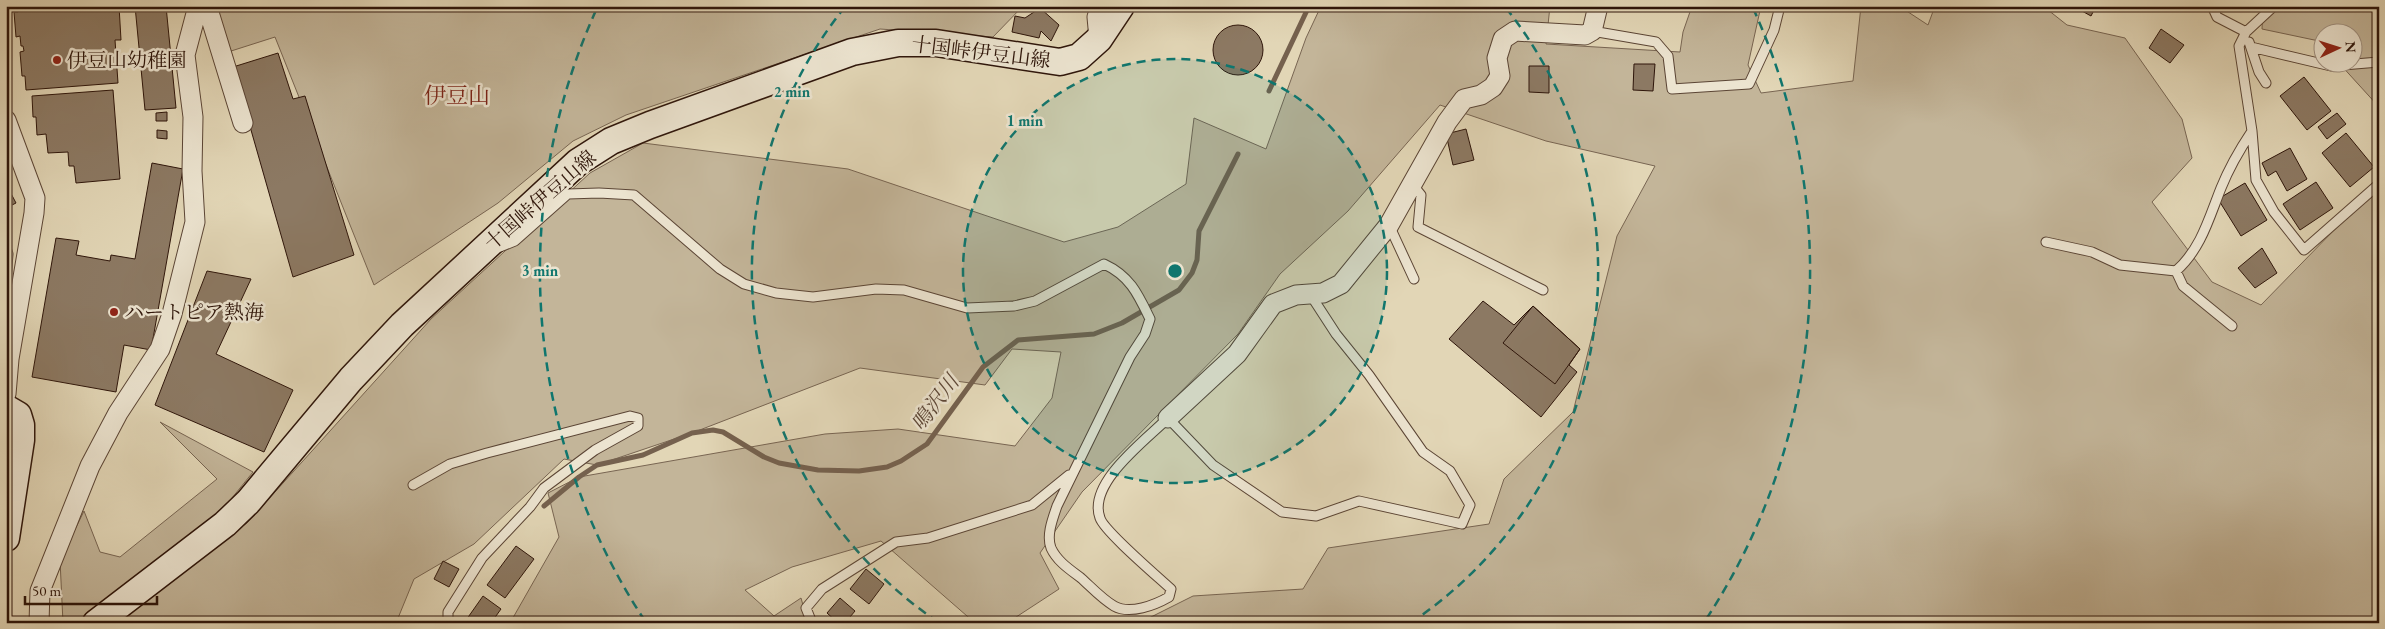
<svg xmlns="http://www.w3.org/2000/svg" width="2385" height="629" font-family="'EB Garamond','Noto Serif JP',serif">
  <style>
    .green { fill: #c3b599; stroke: #786552 }
    .lines { fill: none; stroke-linecap: round; stroke-linejoin: round }
    .stream { stroke: #75614e; stroke-width: 5 }
    .building { fill: #8c7963; stroke: #2e150a }
    .lane-casing { stroke: #5b4535; stroke-width: 11 }
    .street-casing { stroke: #5b4535; stroke-width: 21 }
    .secondary-casing { stroke: #2e150a; stroke-width: 29 }
    .lane { stroke: #ece4d0; stroke-width: 9 }
    .street { stroke: #ece4d0; stroke-width: 19 }
    .secondary { stroke: #ece4d0; stroke-width: 26 }
    .ring { fill: none; stroke: #0f766e; stroke-width: 2.5; stroke-dasharray: 9 6 }
    .poi-dot { fill: #8f2418; stroke: #ece4d0; stroke-width: 2 }
    .labels { text-anchor: middle; stroke-width: 5; stroke-linejoin: round; paint-order: stroke }
    .street-label { font-size: 20px; fill: #2e150a; stroke: #ece4d0 }
    .poi-label { font-size: 20px; fill: #2e150a; stroke: #ece4d0; text-anchor: start }
    .water-label { font-size: 21px; font-style: italic; fill: #5e4838; stroke: #ece4d0 }
    .quarter-label { font-size: 22px; fill: #7a1f14; stroke: #ece4d0 }
    .centre { fill: #0f766e; stroke: #ece4d0; stroke-width: 2.5 }
    .ring-label { font-size: 15px; text-anchor: middle; font-weight: bold; fill: #0f766e; stroke: #ece4d0; stroke-width: 5; stroke-linejoin: round; paint-order: stroke }
  </style>
  <rect width="100%" height="100%" fill="#e2d6b6"/>
  <filter id="stains"><feTurbulence type="fractalNoise" baseFrequency=".004" numOctaves="4"/><feColorMatrix values="0 0 0 0 .2 0 0 0 0 .09 0 0 0 0 .02 0 0 0 .5 -.17"/></filter>
  <radialGradient id="worn" r=".72"><stop offset=".6" stop-color="#630" stop-opacity="0"/><stop offset="1" stop-color="#630" stop-opacity=".3"/></radialGradient>
  <path class="green" d="M211 6H1023L993 37 880 29 626 115 573 141 498 203 374 285 275 37 228 52Z
    M1321 6H1550L1546 44 1680 52 1683 32 1692 6H1761L1748 65 1761 93 1853 81 1861 6H1899L1928 25 1935 6H2043L2067 25 2125 38 2182 119 2192 158 2152 202 2212 282 2261 305 2379 184V623H1139L1193 596 1303 589 1328 548 1489 524 1504 479 1573 412 1617 236 1655 166 1546 141 1440 105 1348 211 1280 274 1238 334 1082 492 1040 553 1059 589 1007 623H975L881 541 792 567 745 590 774 616 801 598 808 623H510L559 537 548 493 579 477 825 434 898 429 1015 446 1052 398 1061 352 1012 349 985 385 860 368 692 433 597 465 564 459 474 544 414 579 396 623H105L247 523 431 319 590 173 643 143 848 169 1064 242 1118 227 1186 184 1194 118 1266 149 1306 38Z
    M2263 6H2379V107L2339 63 2352 62V32H2322V44L2319 41 2262 29Z
    M160 422 253 472 219 514 79 623H63L60 560 84 511 100 552 120 557 217 479Z"/>
  <g class="lines">
    <path class="stream" d="M1269 91 1309 6
      M544 506 579 477 597 465 643 455 692 433 713 430 723 432 764 457 779 463 818 470 859 471 887 467 901 461 927 444 983 367 1018 340 1094 334 1122 323 1179 290 1192 273 1197 260 1199 231 1238 154"/>
  </g>
  <path class="building" d="M18 6H119L121 40H115L118 83 26 90 25 76H22L20 52 24 51 23 46H21L20 36 16 37 14 12H18Z
    M135 6H166L176 108 145 110Z
    M2073 6H2096L2091 16Z
    M1040 8 1059 25 1051 41 1041 31 1039 38 1012 32 1015 16 1025 18Z
    M1213 50a25 25 0 1 1 50 0a25 25 0 1 1-50 0Z
    M2161 29 2184 45 2170 63 2149 48Z
    M278 53 293 99 305 96 354 255 293 277 233 67Z
    M1634 64H1655L1653 91 1633 90Z
    M1529 66H1549V93L1529 92Z
    M2304 77 2331 111 2307 130 2280 96Z
    M113 90 120 179 76 183 74 166H69L68 152 48 153 46 134 37 135 36 117H33L32 96Z
    M167 112V121H156V113Z
    M2337 113 2346 124 2327 139 2318 127Z
    M1466 129 1474 160 1453 165 1446 134Z
    M157 130 167 131V139L157 138Z
    M2346 133 2374 167 2350 187 2322 153Z
    M2290 148 2307 179 2287 191 2276 171 2268 176 2262 163Z
    M152 163 183 169 151 350 124 345 116 392 32 377 56 238 79 241 76 255 110 261 111 255 135 259Z
    M2316 182 2333 208 2300 230 2283 204Z
    M2245 183 2267 220 2241 236 2218 199Z
    M6 184 16 203 6 208Z
    M2262 248 2277 273 2255 288 2238 268Z
    M207 271 251 279 216 354 293 390 264 452 155 405Z
    M1483 301 1514 325 1533 306 1580 349 1569 365 1577 372 1541 417 1449 339Z
    M1533 306 1580 349 1555 384 1503 343Z
    M516 546 534 559 505 598 487 585Z
    M443 561 459 569 449 587 434 579Z
    M866 569 884 584 869 604 850 589Z
    M483 596 501 609 491 623H464Z
    M840 598 855 611 845 623H838L827 613Z"/>
  <g class="lines">
    <g class="lane-casing">
      <path id="lane" d="M2212 6 2217 17 2246 32 2274 6
        M1592 31 1656 42 1668 56 1672 89 1749 84 1774 30 1780 6
        M2246 32 2239 46 2252 131 2256 180 2274 212 2304 250 2379 184
        M2249 42 2259 72 2266 83
        M2251 47 2331 66 2379 62
        M1412 184 1421 195 1418 227 1543 290
        M1389 225 1414 279
        M2046 242 2092 252 2120 265 2176 271
        M500 247 515 241 568 194 599 193 634 195 720 269 744 284 776 293 813 297 876 289 904 290 967 308 1014 306 1035 301 1104 264C1130 276 1138 294 1150 319L1145 334 1130 357 1057 506C1053 518 1046 535 1051 548 1057 561 1069 569 1081 578 1091 587 1102 599 1114 606 1130 615 1155 605 1169 597L1171 589C1157 576 1104 531 1100 518 1087 483 1146 440 1168 418L1213 465 1282 512 1316 516 1359 501 1462 524 1470 505 1450 471 1423 452 1369 375 1336 334 1310 294
        M6 248 8 254 6 278
        M2232 326 2183 286 2176 271C2201 249 2209 218 2221 188 2229 168 2240 149 2252 131
        M413 485 450 464 487 453 630 416 638 418V426L595 450 544 488 530 507 482 558 448 612V623
        M812 623 806 608 822 589 896 542 928 538 1032 505 1069 475"/>
    </g>
    <g class="street-casing">
      <path id="street" d="M207 6 243 123
        M1099 39 1097 17 1101 6
        M6 120 35 198 34 213 9 359 6 394
        M1168 418 1237 354 1273 304 1296 295 1323 293 1341 284 1389 225 1447 122 1464 99 1481 95 1493 87 1500 76 1497 58 1503 39 1515 31 1585 35 1592 31 1598 6
        M39 623 40 591 90 466 118 413 160 349 172 314 195 222 192 171 193 117 185 55 198 6"/>
    </g>
    <g class="secondary-casing">
      <path id="secondary" d="M6 408 18 415 21 425V440L6 538
        M96 623 225 524 248 502 351 379 402 325 578 162 611 141 650 125 852 52 898 43H936L1060 62 1079 57 1099 39 1121 6"/>
    </g>
    <use href="#lane" class="lane"/>
    <use href="#street" class="street"/>
    <use href="#secondary" class="secondary"/>
  </g>
  <circle cx="1175" cy="271" r="212" fill="#0f766e" fill-opacity=".12"/>
  <g class="ring">
    <circle cx="1175" cy="271" r="212"/>
    <path d="M938 622A423 423 0 0 1 844 8M1506 8A423 423 0 0 1 1412 622"/>
    <path d="M645 621A635 635 0 0 1 597 8M1753 8A635 635 0 0 1 1705 621"/>
  </g>
  <g class="poi-dot">
    <circle cx="57" cy="60" r="5"/>
    <circle cx="114" cy="312" r="5"/>
  </g>
  <g class="labels">
    <g class="street-label">
      <text transform="translate(981 52) rotate(7)" y="7">十国峠伊豆山線</text>
      <text transform="translate(540 200) rotate(-41)" y="7">十国峠伊豆山線</text>
    </g>
    <g class="poi-label">
      <text x="67" y="67">伊豆山幼稚園</text>
      <text x="124" y="319">ハートピア熱海</text>
    </g>
    <g class="water-label">
      <text transform="translate(935 403) rotate(-53)" y="7">鳴沢川</text>
    </g>
    <g class="quarter-label">
      <text x="457" y="103">伊豆山</text>
    </g>
  </g>
  <circle cx="1175" cy="271" r="8" class="centre"/>
  <g class="ring-label">
    <text x="792" y="97">2 min</text>
    <text x="1025" y="126">1 min</text>
    <text x="540" y="276">3 min</text>
  </g>
  <rect width="2385" height="629" fill="none" stroke="#e2d6b6" stroke-width="25"/>
  <rect x="8" y="8" width="2370" height="614" fill="none" stroke="#2e150a" stroke-width="2.5"/>
  <rect x="12" y="12" width="2360" height="604" fill="none" stroke="#2e150a"/>
  <g transform="translate(2338 48) rotate(86)"><circle r="24" fill="#ece4d0" stroke="#a09181"/>
  <path d="M0-4L9 19L0 12L-9 19Z" fill="#8f2418"/>
  <text y="-8" font-size="14" font-weight="bold" text-anchor="middle" fill="#2e150a">N</text>
  </g>
  <path d="M25 596v8h132v-8" fill="none" stroke="#2e150a" stroke-width="2.5"/>
  <text x="32" y="596" font-size="15" fill="#2e150a" stroke="#ece4d0" stroke-width="4" paint-order="stroke">50 m</text>
  <rect width="100%" height="100%" filter="url(#stains)"/>
  <rect width="100%" height="100%" fill="url(#worn)"/>
</svg>
